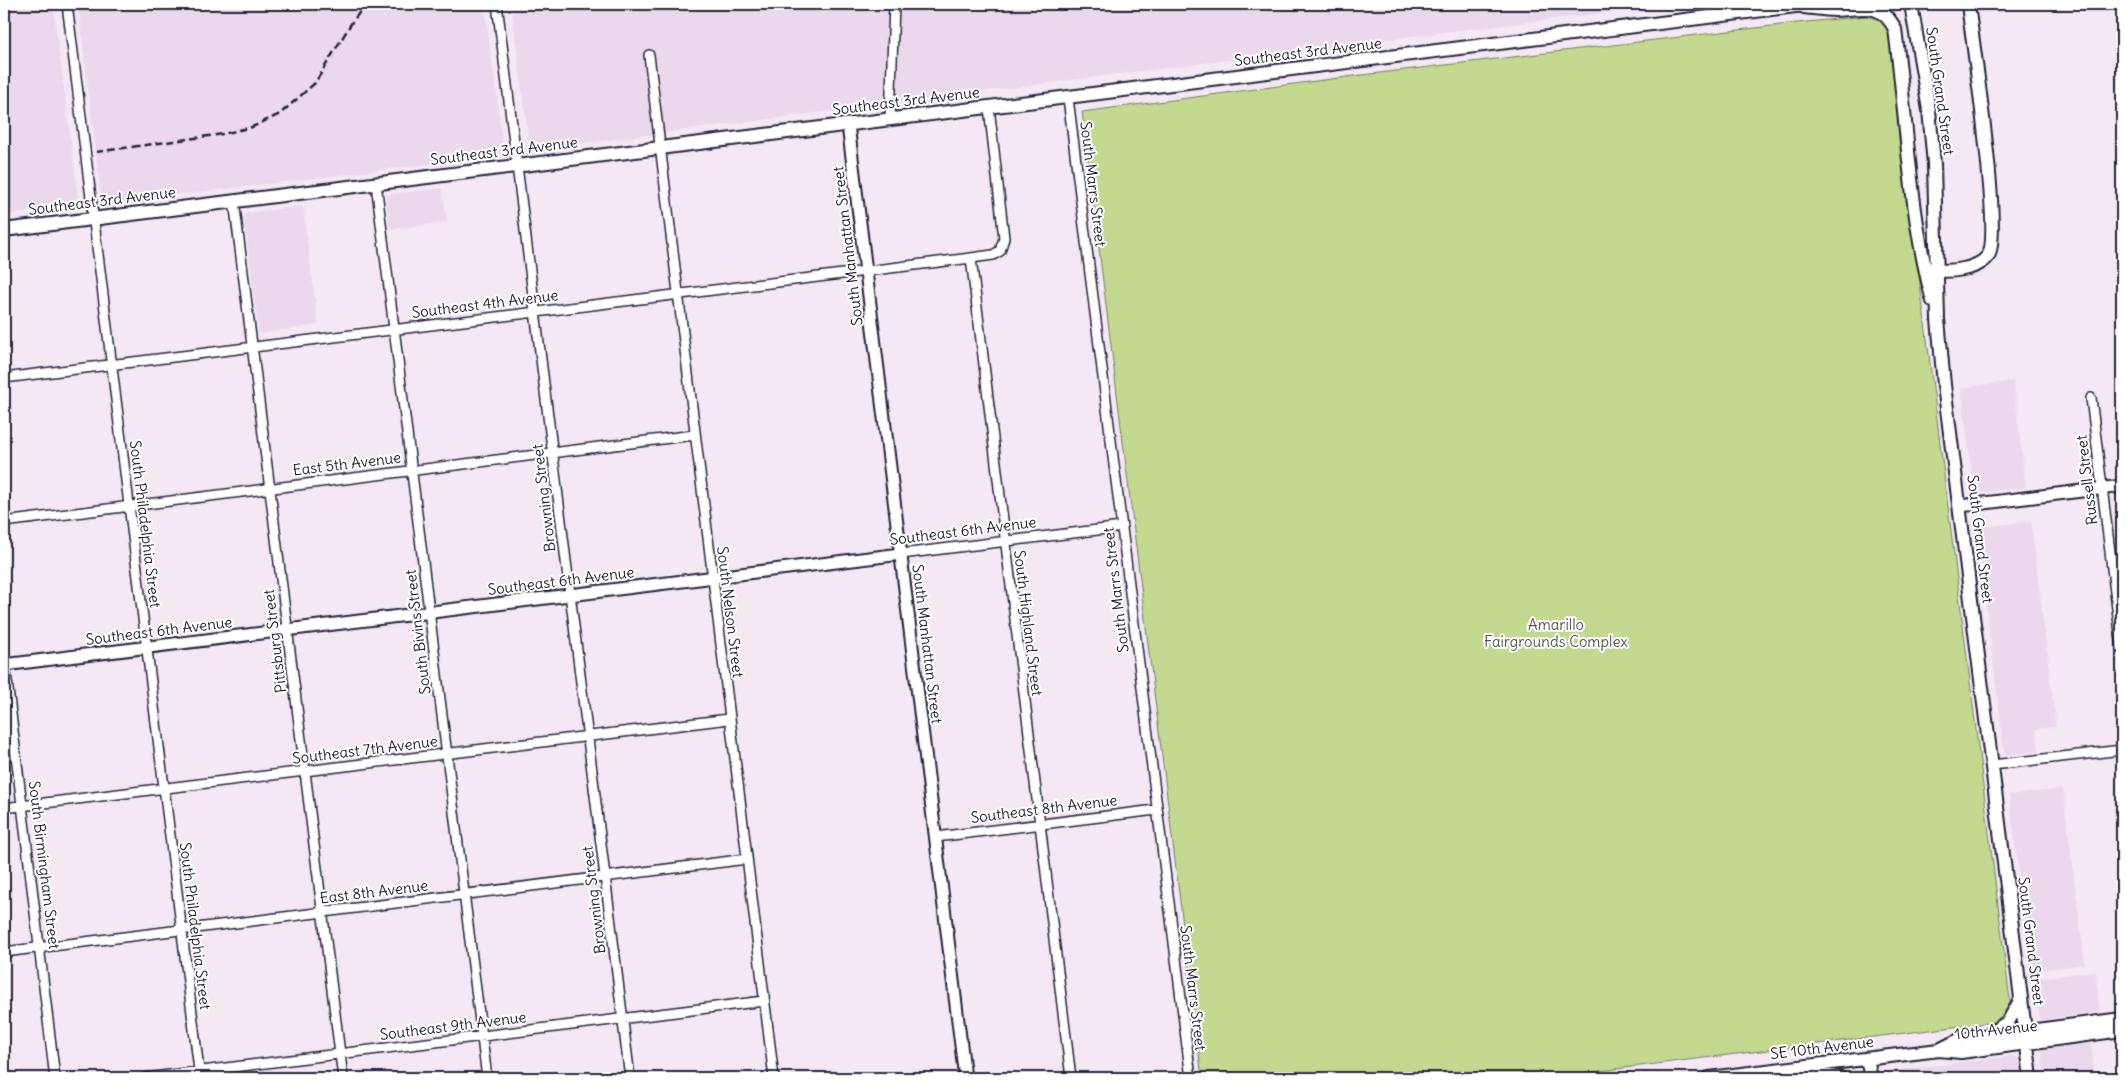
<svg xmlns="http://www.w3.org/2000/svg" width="2126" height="1082" font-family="Delius,sans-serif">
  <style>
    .built { fill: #ecd8ec }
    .green { fill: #c3d98f; stroke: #727e65 }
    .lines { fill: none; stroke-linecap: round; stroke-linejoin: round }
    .minor-casing { stroke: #22223b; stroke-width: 12 }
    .tertiary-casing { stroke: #22223b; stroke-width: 15 }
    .secondary-casing { stroke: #22223b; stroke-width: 16 }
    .minor { stroke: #fff; stroke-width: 9 }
    .tertiary { stroke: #fff; stroke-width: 11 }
    .secondary { stroke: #fff; stroke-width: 12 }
    .rail { stroke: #22223b; stroke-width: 2.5; stroke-dasharray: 8 4; stroke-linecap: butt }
    .labels { text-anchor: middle; stroke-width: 4; stroke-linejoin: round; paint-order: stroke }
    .street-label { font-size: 15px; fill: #22223b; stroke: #fff }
    .park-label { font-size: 15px; fill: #525954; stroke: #fff }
  </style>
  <rect width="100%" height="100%" fill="#f4e8f4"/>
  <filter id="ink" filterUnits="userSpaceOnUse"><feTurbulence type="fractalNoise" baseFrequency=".02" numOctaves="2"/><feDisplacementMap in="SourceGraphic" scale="10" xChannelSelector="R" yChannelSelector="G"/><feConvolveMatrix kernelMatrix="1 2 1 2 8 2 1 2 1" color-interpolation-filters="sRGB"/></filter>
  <g filter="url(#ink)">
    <path class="built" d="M4 4H53L78 196 68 207 4 215Z
      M78 4H484L497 97 503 155 104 204 102 202Z
      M511 4H1683L1452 31 530 150Z
      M442 188 447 222 390 229 386 198 390 194Z
      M303 206 318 325 259 334 244 217 246 213Z
      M2013 381 2026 487 1977 493 1974 490 1961 388Z
      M2031 521 2056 727 2036 729 2039 751 2007 755 2004 751 1977 528Z
      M2063 789 2085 964 2031 971 2009 795Z
      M2095 971 2100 1012 2040 1020 2034 979Z
      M2091 1043 2095 1078H2045L2041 1049Z
      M2012 1056 2020 1058 2023 1078H1885L1881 1074 1883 1072Z"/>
    <path class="green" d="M1867 16 1882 21 1888 29 2011 1008 1994 1022 1543 1078H1202L1082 112 1354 76 1797 23Z"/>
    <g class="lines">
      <g class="minor-casing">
        <path id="minor" d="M67 4 200 1078
          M497 4 630 1078
          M649 55 774 1078
          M1068 98 1191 1078
          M989 107 1004 238 1000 251 993 255 971 258 1071 1078
          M890 120 894 4
          M376 183 487 1078
          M234 200 343 1078
          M4 378 971 258
          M2091 398 2122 649
          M4 522 694 435
          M901 554 1122 527
          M4 656 55 1078
          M1992 765 2122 750
          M4 808 729 719
          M936 837 1156 810
          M4 952 747 859
          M145 1078 764 1001"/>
      </g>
      <g class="tertiary-casing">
        <path id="tertiary" d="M848 125 965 1078
          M1960 506 2122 486
          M4 665 901 554"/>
      </g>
      <g class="secondary-casing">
        <path id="secondary" d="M1911 4 1929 110 1934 164 1938 319 1944 385 2031 1078
          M1804 7C1814 8 1825 10 1835 10 1863 9 1880 0 1895 29 1907 119 1909 213 1933 301
          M4 230 1812 4
          M1931 269C1947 273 1978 270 1988 256 2003 235 1972 40 1968 4
          M1992 1032 2008 1022 2021 999
          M1939 1050 1959 1040 2122 1019
          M1867 1059 1871 1078
          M1802 1071 1840 1078
          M1709 1078 1939 1050 1961 1052 2122 1030"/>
      </g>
      <use href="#minor" class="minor"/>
      <use href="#tertiary" class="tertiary"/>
      <use href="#secondary" class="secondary"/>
      <path class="rail" d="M96 152 223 134 252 127 280 114 315 83 352 22 366 4"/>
    </g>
  </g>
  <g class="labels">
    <g class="street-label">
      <text transform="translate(1308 52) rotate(-7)" y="5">Southeast 3rd Avenue</text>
      <text transform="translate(1940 91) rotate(82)" y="5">South Grand Street</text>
      <text transform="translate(906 101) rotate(-7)" y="5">Southeast 3rd Avenue</text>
      <text transform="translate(504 151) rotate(-7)" y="5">Southeast 3rd Avenue</text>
      <text transform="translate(1093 184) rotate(83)" y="5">South Marrs Street</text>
      <text transform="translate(102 201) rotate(-7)" y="5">Southeast 3rd Avenue</text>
      <text transform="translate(848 246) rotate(-97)" y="5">South Manhattan Street</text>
      <text transform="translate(485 304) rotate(-7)" y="5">Southeast 4th Avenue</text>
      <text transform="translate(347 464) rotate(-7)" y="5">East 5th Avenue</text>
      <text transform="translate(2087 480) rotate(-97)" y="5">Russell Street</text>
      <text transform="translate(544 498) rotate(-97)" y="5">Browning Street</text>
      <text transform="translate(145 524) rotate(83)" y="5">South Philadelphia Street</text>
      <text transform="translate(963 531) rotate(-7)" y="5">Southeast 6th Avenue</text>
      <text transform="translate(1980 539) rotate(83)" y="5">South Grand Street</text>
      <text transform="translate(561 581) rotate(-7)" y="5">Southeast 6th Avenue</text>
      <text transform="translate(1116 590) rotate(-97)" y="5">South Marrs Street</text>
      <text transform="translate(730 612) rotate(83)" y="5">South Nelson Street</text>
      <text transform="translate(1028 623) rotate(83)" y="5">South Highland Street</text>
      <text transform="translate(159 631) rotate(-7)" y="5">Southeast 6th Avenue</text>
      <text transform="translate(418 632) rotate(-97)" y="5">South Bivins Street</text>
      <text transform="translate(275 641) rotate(-97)" y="5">Pittsburg Street</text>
      <text transform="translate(927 644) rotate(83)" y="5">South Manhattan Street</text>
      <text transform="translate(365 750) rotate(-7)" y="5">Southeast 7th Avenue</text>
      <text transform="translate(1044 809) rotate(-7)" y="5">Southeast 8th Avenue</text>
      <text transform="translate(44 865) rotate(83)" y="5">South Birmingham Street</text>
      <text transform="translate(374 892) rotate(-7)" y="5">East 8th Avenue</text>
      <text transform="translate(594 900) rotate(-97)" y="5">Browning Street</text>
      <text transform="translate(195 926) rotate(83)" y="5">South Philadelphia Street</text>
      <text transform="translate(2031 941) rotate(83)" y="5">South Grand Street</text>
      <text transform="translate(1193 988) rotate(83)" y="5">South Marrs Street</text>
      <text transform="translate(453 1026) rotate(-7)" y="5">Southeast 9th Avenue</text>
      <text transform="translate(1996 1030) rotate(-6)" y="5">10th Avenue</text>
      <text transform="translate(1822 1048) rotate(-7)" y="5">SE 10th Avenue</text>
    </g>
    <g class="park-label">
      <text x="1556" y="630">Amarillo<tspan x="1556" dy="17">Fairgrounds Complex</tspan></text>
    </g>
  </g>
  <rect width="2126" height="1082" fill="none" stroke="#fff" stroke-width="20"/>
  <rect x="10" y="10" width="2106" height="1062" fill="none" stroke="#22223b" stroke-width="2" filter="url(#ink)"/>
</svg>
